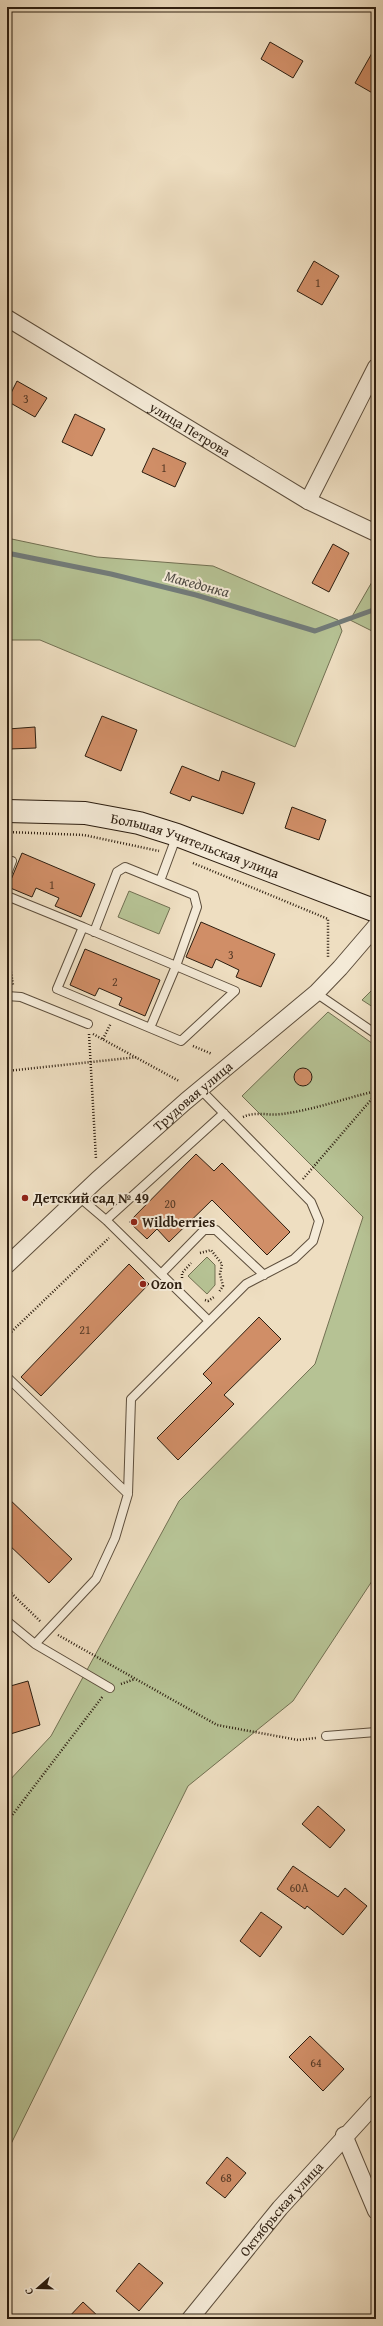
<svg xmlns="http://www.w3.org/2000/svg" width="383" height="2326" font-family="'Gentium Book Plus',serif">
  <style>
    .green { fill: #b6c294; stroke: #727052 }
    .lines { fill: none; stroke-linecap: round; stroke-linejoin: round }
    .stream { stroke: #727b79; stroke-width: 5 }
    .building { fill: #d08e67; stroke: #2d1e10 }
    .lane-casing { stroke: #5d4e3c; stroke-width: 10 }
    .street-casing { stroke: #5d4e3c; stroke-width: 18 }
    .secondary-casing { stroke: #2d1e10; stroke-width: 24 }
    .path { stroke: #2d1e10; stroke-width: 2.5; stroke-dasharray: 1 2; stroke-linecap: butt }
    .lane { stroke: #f4ead7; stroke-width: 8 }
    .street { stroke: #f4ead7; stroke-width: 16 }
    .secondary { stroke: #f4ead7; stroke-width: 22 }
    .poi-dot { fill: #8f2418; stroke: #f4ead7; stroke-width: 1.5 }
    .labels { text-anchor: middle; stroke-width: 4; stroke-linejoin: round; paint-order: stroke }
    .number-label { font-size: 12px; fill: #563a26 }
    .street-label { font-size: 14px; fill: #2d1e10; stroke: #f4ead7 }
    .poi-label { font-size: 14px; font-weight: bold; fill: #2d1e10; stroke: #f4ead7; text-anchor: start }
    .water-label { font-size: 15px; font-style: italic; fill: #504c45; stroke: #f4ead7 }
  </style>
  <rect width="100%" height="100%" fill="#eedec1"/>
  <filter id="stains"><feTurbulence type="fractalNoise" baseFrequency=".005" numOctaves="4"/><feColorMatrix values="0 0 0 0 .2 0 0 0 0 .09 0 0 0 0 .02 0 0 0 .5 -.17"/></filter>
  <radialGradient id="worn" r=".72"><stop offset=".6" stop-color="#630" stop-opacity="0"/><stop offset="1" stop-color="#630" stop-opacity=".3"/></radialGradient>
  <path class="green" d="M7 538 97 557 213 566 338 620 342 631 295 747 40 640H7Z
    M376 575V633L350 620Z
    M129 891 170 908 159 934 118 917Z
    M376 986V1009L362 1000Z
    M328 1012 376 1046V1575L293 1701 188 1786 7 2152V1783L51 1736 179 1501 315 1364 363 1217 242 1096Z
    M207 1257 215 1265V1285L207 1294 188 1276Z"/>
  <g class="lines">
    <path class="stream" d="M7 553 111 574 196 595 315 631 376 609"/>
  </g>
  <path class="building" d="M270 42 303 61 293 78 261 59Z
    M376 46V95L355 83Z
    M314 261 339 276 322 305 297 291Z
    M17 381 47 398 35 417 7 401Z
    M75 414 105 429 92 456 62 442Z
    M153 448 186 463 175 487 142 472Z
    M333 544 349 553 329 592 312 583Z
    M102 716 137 730 121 771 85 756Z
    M35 727 36 748 9 749 8 729Z
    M182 766 219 781 222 771 255 783 243 814 192 796 190 801 170 793Z
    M292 807 326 820 319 840 285 828Z
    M22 853 95 884 81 917 55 906 59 898 36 888 32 897 8 887Z
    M201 922 275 954 261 987 236 977 239 970 216 959 212 968 186 957Z
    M85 949 160 980 145 1016 119 1005 122 998 99 988 95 996 70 985Z
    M294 1077a9 9 0 1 1 18 0a9 9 0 1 1-18 0Z
    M196 1154 214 1171 222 1163 290 1232 267 1255 212 1200 169 1242 157 1229 147 1239 129 1222Z
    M129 1264 149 1284 41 1396 21 1377Z
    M259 1317 281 1339 224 1395 234 1404 178 1460 157 1438 212 1383 203 1374Z
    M7 1497 72 1559 49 1583 7 1543Z
    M28 1681 40 1725 7 1735V1687Z
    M318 1806 345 1830 330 1848 302 1824Z
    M293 1866 338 1897 345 1888 367 1906 343 1935 307 1906 305 1909 277 1889Z
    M261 1912 282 1927 260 1957 240 1941Z
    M310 2036 344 2069 323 2091 289 2057Z
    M227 2157 246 2173 225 2198 206 2183Z
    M139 2263 163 2283 139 2311 116 2291Z
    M83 2302 101 2319H67Z"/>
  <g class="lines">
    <g class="lane-casing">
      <path id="lane" d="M7 874 12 861
        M160 881 177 835
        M7 896 83 927
        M83 927 176 966 150 1028 57 989Z
        M94 932 117 872 125 867 194 895 197 907 176 966 235 991 181 1041 150 1028
        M316 993 376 1034
        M7 996 21 997 88 1024
        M200 1089 311 1202 319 1221 313 1241 294 1259 246 1284 209 1321
        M106 1220 224 1113
        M161 1274 204 1230H216L264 1275
        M7 1377 128 1494
        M7 1621 35 1644 96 1579 115 1538 128 1494 131 1399 209 1321 106 1220 79 1197
        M35 1644 110 1688
        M326 1736 376 1732"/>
    </g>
    <g class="street-casing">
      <g id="street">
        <path id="s1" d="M7 318 308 501 376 533"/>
        <path d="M308 501 376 367"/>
        <path id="s2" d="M7 1265 97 1180 186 1101 316 993 340 968 376 926"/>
        <path d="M344 2135 376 2211"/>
        <path id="s3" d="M190 2319 280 2208 376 2103"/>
      </g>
    </g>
    <g class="secondary-casing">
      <g id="secondary">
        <path id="s4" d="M7 811 85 813 139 823 177 835 376 911"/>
      </g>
    </g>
    <path class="path" d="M7 832 84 835 159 851
      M193 863 328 919V958
      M7 948 13 985
      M89 1034 96 1159
      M93 1034 179 1081
      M103 1039 111 1023
      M193 1046 212 1054
      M7 1071 138 1057
      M243 1117C256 1111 268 1116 282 1114 313 1110 346 1098 376 1091
      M303 1179 376 1094
      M200 1253 211 1250 222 1264 220 1274 223 1286 219 1292
      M182 1278V1273L191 1263
      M205 1300 208 1301 214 1297
      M7 1336 109 1238
      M7 1589 41 1622
      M58 1635 217 1725 298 1740 316 1738
      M121 1684 135 1679
      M7 1822 103 1696"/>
    <use href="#lane" class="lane"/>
    <use href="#street" class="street"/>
    <use href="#secondary" class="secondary"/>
  </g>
  <g class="poi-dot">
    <circle cx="25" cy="1198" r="4"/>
    <circle cx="134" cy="1222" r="4"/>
    <circle cx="143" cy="1284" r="4"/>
  </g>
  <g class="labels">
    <g class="number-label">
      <text x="318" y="287">1</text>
      <text x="26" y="403">3</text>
      <text x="164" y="472">1</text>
      <text x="52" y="889">1</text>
      <text x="231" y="959">3</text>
      <text x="115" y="986">2</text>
      <text x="170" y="1208">20</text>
      <text x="85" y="1334">21</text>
      <text x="299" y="1892">60А</text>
      <text x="316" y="2067">64</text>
      <text x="226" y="2182">68</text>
    </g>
    <g class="street-label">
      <text dy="5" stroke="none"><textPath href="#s1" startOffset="214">улица Петрова</textPath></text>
      <text dy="5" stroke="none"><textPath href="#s4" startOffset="193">Большая Учительская улица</textPath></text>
      <text dy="5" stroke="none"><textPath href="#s2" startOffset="251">Трудовая улица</textPath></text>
      <text dy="5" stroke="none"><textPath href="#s3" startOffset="143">Октябрьская улица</textPath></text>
    </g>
    <g class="poi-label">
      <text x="33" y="1203">Детский сад № 49</text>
      <text x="142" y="1227">Wildberries</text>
      <text x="151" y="1289">Ozon</text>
    </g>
    <g class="water-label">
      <text transform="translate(197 584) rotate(15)" y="5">Македонка</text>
    </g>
  </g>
  <rect width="383" height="2326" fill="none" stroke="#eedec1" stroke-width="24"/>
  <rect x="8" y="8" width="367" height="2310" fill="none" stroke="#2d1e10" stroke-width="2"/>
  <rect x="12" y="12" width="359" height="2302" fill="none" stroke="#2d1e10"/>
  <g transform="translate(38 2288) rotate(250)" stroke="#f4ead7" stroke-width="3" paint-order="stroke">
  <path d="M0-3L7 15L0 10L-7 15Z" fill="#2d1e10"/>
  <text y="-6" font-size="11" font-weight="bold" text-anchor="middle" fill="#2d1e10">С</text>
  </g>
  <rect width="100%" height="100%" filter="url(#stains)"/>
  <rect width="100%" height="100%" fill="url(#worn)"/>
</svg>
